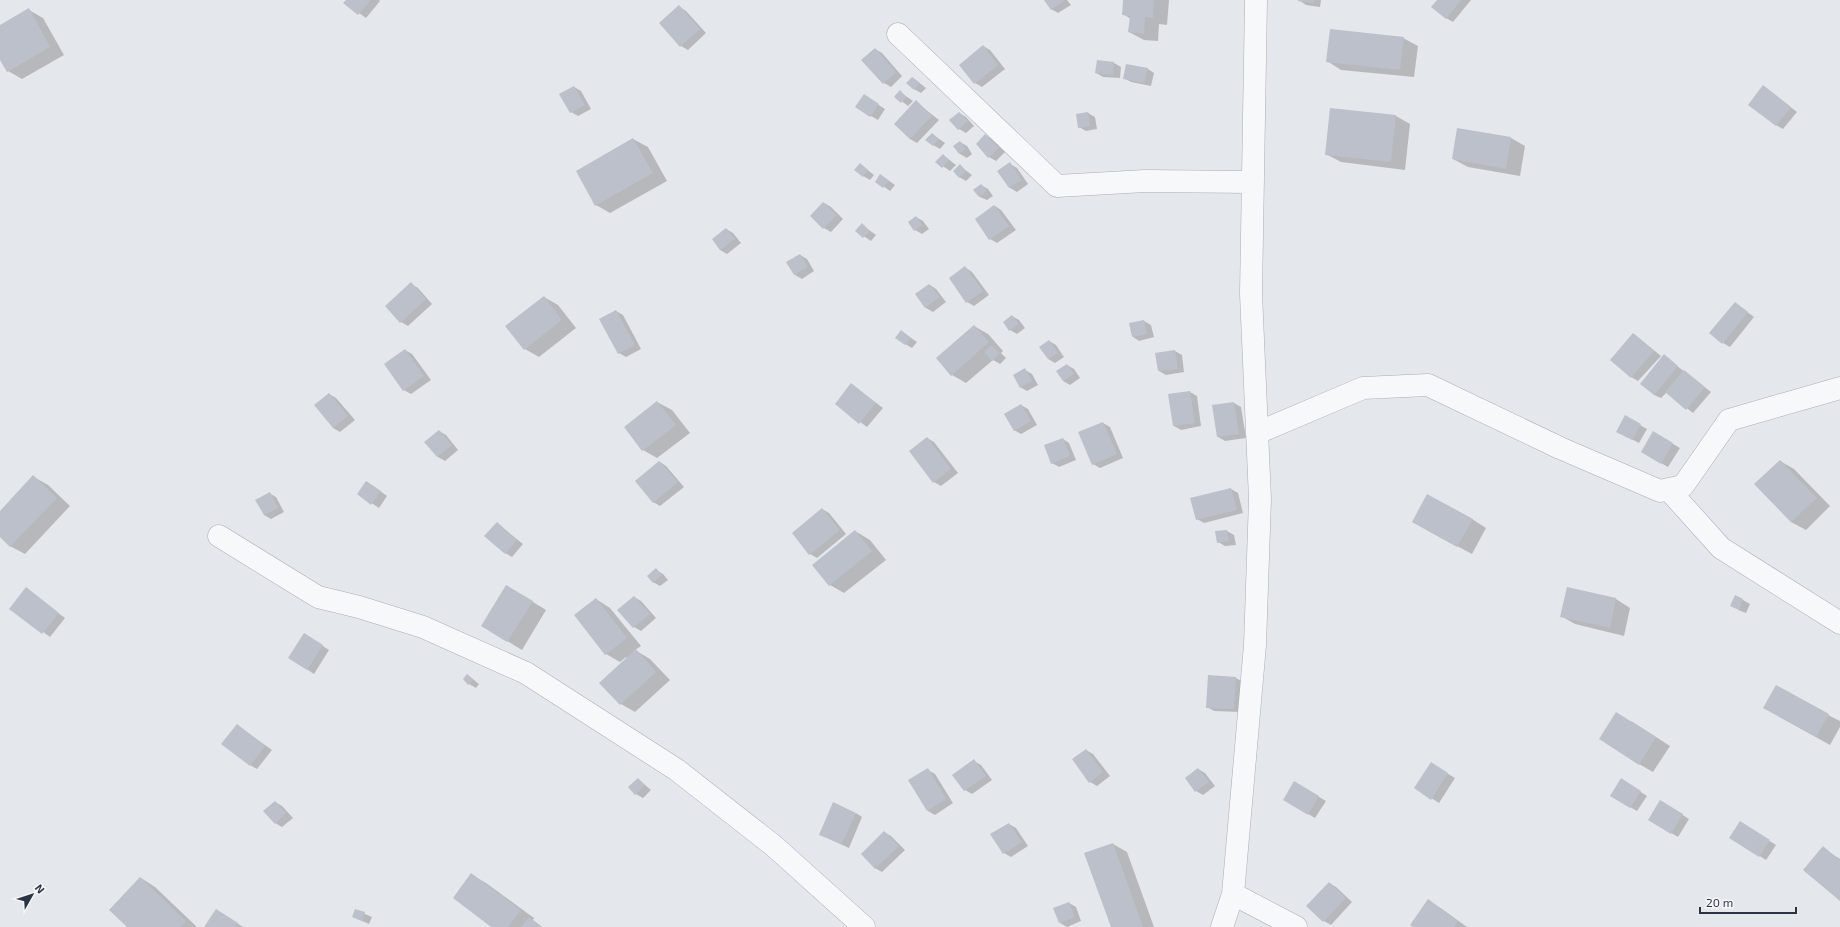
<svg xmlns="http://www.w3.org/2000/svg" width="1840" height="927" font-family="'Exo 2',sans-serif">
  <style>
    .shadow { fill: #0003 }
    .building { fill: #bbc0ca }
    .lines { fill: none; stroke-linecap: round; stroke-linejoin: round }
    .minor-casing { stroke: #a9aeb7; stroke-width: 23 }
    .minor { stroke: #f7f8fa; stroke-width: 22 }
  </style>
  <rect width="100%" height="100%" fill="#e4e7ec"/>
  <path class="shadow" d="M347 0H379L380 1 366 18 345 3Z
    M1045 0H1067L1071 5 1058 13 1051 9Z
    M1124 0H1169L1167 25 1159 24 1158 41 1144 40 1129 32 1131 19 1123 14Z
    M1299 0H1321L1320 7 1306 5Z
    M1438 0H1471L1453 22 1446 18Z
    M680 7 686 11 706 33 688 50 681 46Z
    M29 10 43 18 64 55 22 79 8 71 0 58V26Z
    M1403 38 1418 46 1414 77 1341 70 1327 61Z
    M983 46 990 50 1005 69 982 87 975 83 960 65Z
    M875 49 882 53 902 76 891 87 884 83Z
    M1114 63 1121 67 1120 78 1103 77 1096 73Z
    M1148 69 1154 73 1151 86 1131 82 1124 78Z
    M913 78 926 88 921 93 914 89Z
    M574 87 581 91 591 109 578 116 571 112Z
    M1764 87 1797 112 1783 129 1776 125Z
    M900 92 913 101 908 106 895 96Z
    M871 100 885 109 878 120 871 116Z
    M916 102 939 120 917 143 910 139 895 124Z
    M959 113 966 117 974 126 966 133 959 129Z
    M1088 113 1095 117 1097 129 1086 131 1079 127Z
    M1396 116 1410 124 1405 170 1341 162 1326 154Z
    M932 134 945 143 940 149 933 145Z
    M985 135 992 139 1005 152 996 161 989 157Z
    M1511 138 1525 146 1520 176 1468 167 1453 159Z
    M633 139 648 147 667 181 610 213 596 205Z
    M960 142 967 146 972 154 967 158 960 154 954 146Z
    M943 155 956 165 950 171 937 162Z
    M860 164 874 175 870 180 863 176Z
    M1010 164 1017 168 1028 184 1017 192 1010 188 999 172Z
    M960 166 972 175 966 181 959 177Z
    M881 175 895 185 890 191 876 181Z
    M981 185 988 189 993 196 987 200 980 197 975 190Z
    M824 203 831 207 843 219 831 232 824 228Z
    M995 206 1001 210 1016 230 997 243 990 239Z
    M916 217 923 221 929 229 922 234 915 230Z
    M862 225 876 235 871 241 856 231Z
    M726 229 733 233 741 243 727 254 720 250 713 240Z
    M800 255 807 259 814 271 802 279 795 275 788 263Z
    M966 268 972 272 989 295 974 306 967 302Z
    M411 284 418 288 432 304 408 326 401 322Z
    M930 285 936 289 946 302 933 312 926 308 917 295Z
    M544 297 558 305 576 328 539 357 525 349Z
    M1735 303 1754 317 1730 347 1723 343Z
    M616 311 623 315 641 349 626 357 619 353Z
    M1012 316 1019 320 1025 328 1017 334 1010 330Z
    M1144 321 1151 325 1154 337 1139 341 1133 337Z
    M974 326 988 334 1003 351 1001 353 1006 358 1000 364 993 360 966 383 952 375Z
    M901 331 917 342 912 348 905 344Z
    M1634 334 1661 356 1638 381 1631 377Z
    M1049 341 1056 345 1064 357 1055 363 1048 359Z
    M405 350 412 354 431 380 411 394 404 390Z
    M1175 351 1182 355 1184 372 1166 375 1159 371Z
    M1664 356 1711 392 1693 413 1667 392 1661 398 1654 395Z
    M1067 365 1074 369 1080 378 1070 385 1063 381Z
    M1025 370 1032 374 1038 385 1027 391 1020 387Z
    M851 384 883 408 867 427 836 404Z
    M1190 392 1197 396 1201 426 1181 430 1174 426Z
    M329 394 336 398 355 420 340 432 333 428Z
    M657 402 672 410 690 433 657 458 643 450Z
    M1234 403 1241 407 1246 438 1225 441 1218 437Z
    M1021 405 1028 409 1037 425 1021 434 1014 430Z
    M1626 417 1647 429 1639 443 1618 432Z
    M1103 423 1110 427 1123 458 1100 468 1093 464Z
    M439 431 446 435 458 450 445 461 438 457 426 442Z
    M1654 433 1680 448 1668 467 1642 452Z
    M927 438 934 442 958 473 941 486 934 482Z
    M1063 439 1069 443 1076 460 1059 467 1052 463Z
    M1780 461 1794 469 1830 506 1806 530 1791 522 1755 484Z
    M660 462 666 466 684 487 660 506 653 502Z
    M34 477 48 485 70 506 25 554 10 546 0 536V512Z
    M373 486 387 496 379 508 358 494Z
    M1231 489 1238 493 1243 513 1204 523 1197 519Z
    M269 493 276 497 284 512 271 519 264 515Z
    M822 509 829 513 846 534 817 558 810 554Z
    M1472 519 1486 528 1472 554 1427 530Z
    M497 523 523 544 512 557 505 553Z
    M855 531 870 540 886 560 844 593 830 585Z
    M1227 531 1234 535 1236 545 1225 546 1218 542Z
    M656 570 663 574 668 580 660 586 653 582Z
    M1568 588 1616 599 1630 608 1624 636 1575 624 1561 616Z
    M26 589 65 618 50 637 11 608Z
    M520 594 546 610 522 650 482 626Z
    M1736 596 1750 604 1746 613 1738 610Z
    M634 597 641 601 656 618 641 631 634 627 619 610Z
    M596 599 610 608 641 646 635 650 650 659 670 680 635 712 621 704 627 659 626 657 620 662 606 654Z
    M304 634 329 650 314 674 290 658Z
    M468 675 479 684 476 688 469 684Z
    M1236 678 1243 682 1241 712 1214 711 1207 707Z
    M1828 715 1840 721V727L1830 745 1778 716Z
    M1631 721 1670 746 1653 772 1639 764Z
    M237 725 272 750 257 769 250 765Z
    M1086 750 1093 754 1110 776 1097 786 1090 782Z
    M974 761 981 765 992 780 972 794 965 790Z
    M1431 764 1455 778 1439 803 1416 788Z
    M1198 769 1205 773 1215 786 1203 795 1196 791 1186 778Z
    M928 770 935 774 953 803 935 815 928 811Z
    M638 779 651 790 643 798 636 794Z
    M1294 782 1326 801 1315 818 1284 800Z
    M1628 784 1647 796 1637 811 1611 796Z
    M1660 801 1689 819 1678 837 1649 820Z
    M275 802 282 806 293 818 282 827 275 823Z
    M856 813 862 817 849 848 827 838Z
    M1009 824 1016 828 1028 846 1011 857 1004 853Z
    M1747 827 1776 845 1766 860 1731 838Z
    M884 832 891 836 905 850 882 872 875 868Z
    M1113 844 1127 852 1154 927H1112Z
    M1823 848 1840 859V900Z
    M472 875 486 883 534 918 533 920 542 927H493Z
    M141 878 155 887 197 927H128Z
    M1329 883 1336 887 1352 902 1331 925 1324 921Z
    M1428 901 1442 909 1467 927H1414Z
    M1069 903 1076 907 1081 921 1067 927 1060 923Z
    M356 910 372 917 369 924 353 917Z
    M223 914 243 927H206Z"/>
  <path class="building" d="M346 0H371L358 15 343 3Z
    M1044 0H1065L1051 10Z
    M1123 0H1154L1153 18 1145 17 1144 34 1128 32 1130 16 1122 15Z
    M1298 0H1314V3L1298 1Z
    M1437 0H1461L1446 19 1431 7Z
    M679 5 700 29 680 47 659 23Z
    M29 8 50 47 7 72 0 60V25Z
    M1330 29 1404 37 1400 70 1326 62Z
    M983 45 998 65 974 84 959 65Z
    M875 48 896 72 883 84 861 60Z
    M1097 60 1114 62 1113 75 1095 73Z
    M1126 64 1148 68 1144 83 1123 79Z
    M912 77 920 83 914 90 906 83Z
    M1763 85 1791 107 1776 126 1748 105Z
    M574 86 585 105 570 113 559 94Z
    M900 90 906 97 901 103 894 97Z
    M864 94 879 104 870 117 855 107Z
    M916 100 932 116 910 139 894 124Z
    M1330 108 1396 115 1391 162 1325 155Z
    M959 112 968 121 958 130 949 120Z
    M1088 112 1090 126 1078 128 1076 114Z
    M1457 128 1511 137 1506 169 1452 159Z
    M932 133 939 139 933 146 925 140Z
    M985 134 999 148 988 158 976 144Z
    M633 138 653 173 595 206 576 171Z
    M960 141 966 149 959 154 953 146Z
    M943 154 949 160 942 168 935 162Z
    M1010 162 1022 180 1009 188 997 171Z
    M860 163 868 170 863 177 854 170Z
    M960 164 966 171 959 178 953 171Z
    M880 174 889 181 883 188 875 182Z
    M981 184 987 191 979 197 973 190Z
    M823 202 837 215 823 229 810 216Z
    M994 205 1009 226 989 240 975 219Z
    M916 216 922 225 914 231 908 222Z
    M862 223 870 231 863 238 855 231Z
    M726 228 735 239 720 250 712 239Z
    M800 254 808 267 794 275 786 262Z
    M965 266 983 291 966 303 949 278Z
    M411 282 426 299 400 323 385 306Z
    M929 284 940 297 925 308 915 294Z
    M544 296 562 320 524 350 505 326Z
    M1735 302 1748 312 1722 344 1709 333Z
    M616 310 635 345 618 354 599 319Z
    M1012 315 1019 324 1009 331 1003 322Z
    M1144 320 1147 334 1132 337 1129 323Z
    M974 325 989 342 951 376 936 358Z
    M901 330 911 338 905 345 895 338Z
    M1633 333 1654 351 1631 378 1610 360Z
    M1049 340 1058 353 1048 359 1039 347Z
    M991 345 1000 353 992 361 984 352Z
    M405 349 424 376 403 391 384 364Z
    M1175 350 1178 369 1158 371 1155 353Z
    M1664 354 1678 366 1654 395 1640 384Z
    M1067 364 1074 374 1063 381 1056 371Z
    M1025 368 1032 381 1020 388 1013 375Z
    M1684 370 1705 387 1686 410 1665 392Z
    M851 383 876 403 859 424 835 404Z
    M1190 391 1195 423 1173 426 1168 394Z
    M329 393 348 416 333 428 314 405Z
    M657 401 676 425 642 451 624 427Z
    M1234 402 1239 434 1217 437 1212 405Z
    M1021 404 1031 421 1014 431 1004 414Z
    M1625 415 1641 424 1632 440 1616 432Z
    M1103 422 1117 454 1092 465 1078 432Z
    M439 430 452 445 437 457 424 442Z
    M1653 431 1673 443 1661 464 1641 452Z
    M927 437 951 469 933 483 909 451Z
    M1063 438 1070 456 1051 464 1044 445Z
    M1780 460 1817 498 1791 522 1754 484Z
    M659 461 678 482 653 503 635 481Z
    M33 475 57 498 10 547 0 537V511Z
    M366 481 381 491 371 505 357 494Z
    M1231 488 1237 510 1196 520 1190 498Z
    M270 492 278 508 264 515 255 500Z
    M1427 494 1473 519 1457 547 1412 522Z
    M822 508 840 530 809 555 792 533Z
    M497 522 517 540 505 554 484 536Z
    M855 530 872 551 829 586 812 565Z
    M1227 530 1229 541 1217 543 1215 531Z
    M656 568 662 575 653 583 647 576Z
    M506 585 533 601 507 642 481 626Z
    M26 587 59 613 42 634 9 609Z
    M1567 587 1616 598 1610 628 1560 617Z
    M1735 595 1743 599 1739 610 1730 606Z
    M634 596 650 614 633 628 617 610Z
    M596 598 627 638 605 655 574 615Z
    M304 633 323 645 307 670 288 658Z
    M636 649 656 672 620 705 599 683Z
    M467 674 473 680 468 685 463 679Z
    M1208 675 1236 677 1234 709 1206 708Z
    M1776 685 1829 714 1816 737 1763 708Z
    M1616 712 1656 737 1639 765 1599 739Z
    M237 724 265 746 250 766 221 744Z
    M1086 749 1103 772 1089 783 1072 759Z
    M974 759 986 776 964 791 952 775Z
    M1431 762 1448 773 1431 800 1414 788Z
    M928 768 946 799 927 811 908 780Z
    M1198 768 1209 782 1195 792 1185 778Z
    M638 778 645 785 635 795 628 787Z
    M1621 778 1641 791 1630 808 1610 796Z
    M1294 781 1319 796 1308 815 1283 800Z
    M1660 800 1683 814 1671 834 1648 820Z
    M275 801 286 813 275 824 263 811Z
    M833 802 856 813 842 844 819 835Z
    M1740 821 1770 840 1759 857 1729 838Z
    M1009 823 1022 842 1003 854 990 834Z
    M884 831 899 846 875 869 861 854Z
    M1113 843 1143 927H1111L1084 853Z
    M1823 846 1840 861V901L1803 870Z
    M471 873 521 910 508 927H491L453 898Z
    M140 877 186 921 180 927H127L109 910Z
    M1329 882 1346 898 1323 922 1306 906Z
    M1428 899 1458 921 1454 927H1413L1410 925Z
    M1069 902 1075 917 1059 923 1053 908Z
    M216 909 238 923 235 927H204Z
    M355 909 365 912 362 921 352 917Z
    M529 917 542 927H521Z"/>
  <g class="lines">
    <g class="minor-casing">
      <path id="minor" d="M898 34 1057 186 1145 181 1253 182
        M1257 433 1363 388 1428 385 1560 448 1660 491 1683 486 1729 420 1840 388
        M1668 489 1721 548 1840 623
        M219 536 318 597 359 607 423 627 526 673 677 770 774 846 864 927
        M1233 894 1296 927
        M1222 927 1233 894 1255 645 1260 499 1251 294 1256 0"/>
    </g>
    <use href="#minor" class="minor"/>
  </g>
  <g transform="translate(32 895) rotate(51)" stroke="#f4f6f9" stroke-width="3" paint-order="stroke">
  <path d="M0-3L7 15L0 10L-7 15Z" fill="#2b3445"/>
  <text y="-6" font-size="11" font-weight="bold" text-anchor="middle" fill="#2b3445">N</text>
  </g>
  <path d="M1700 907v6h96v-6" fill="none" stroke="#2b3445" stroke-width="2"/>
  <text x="1706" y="907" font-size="12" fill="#2b3445" stroke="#f4f6f9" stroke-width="3" paint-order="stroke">20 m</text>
</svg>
